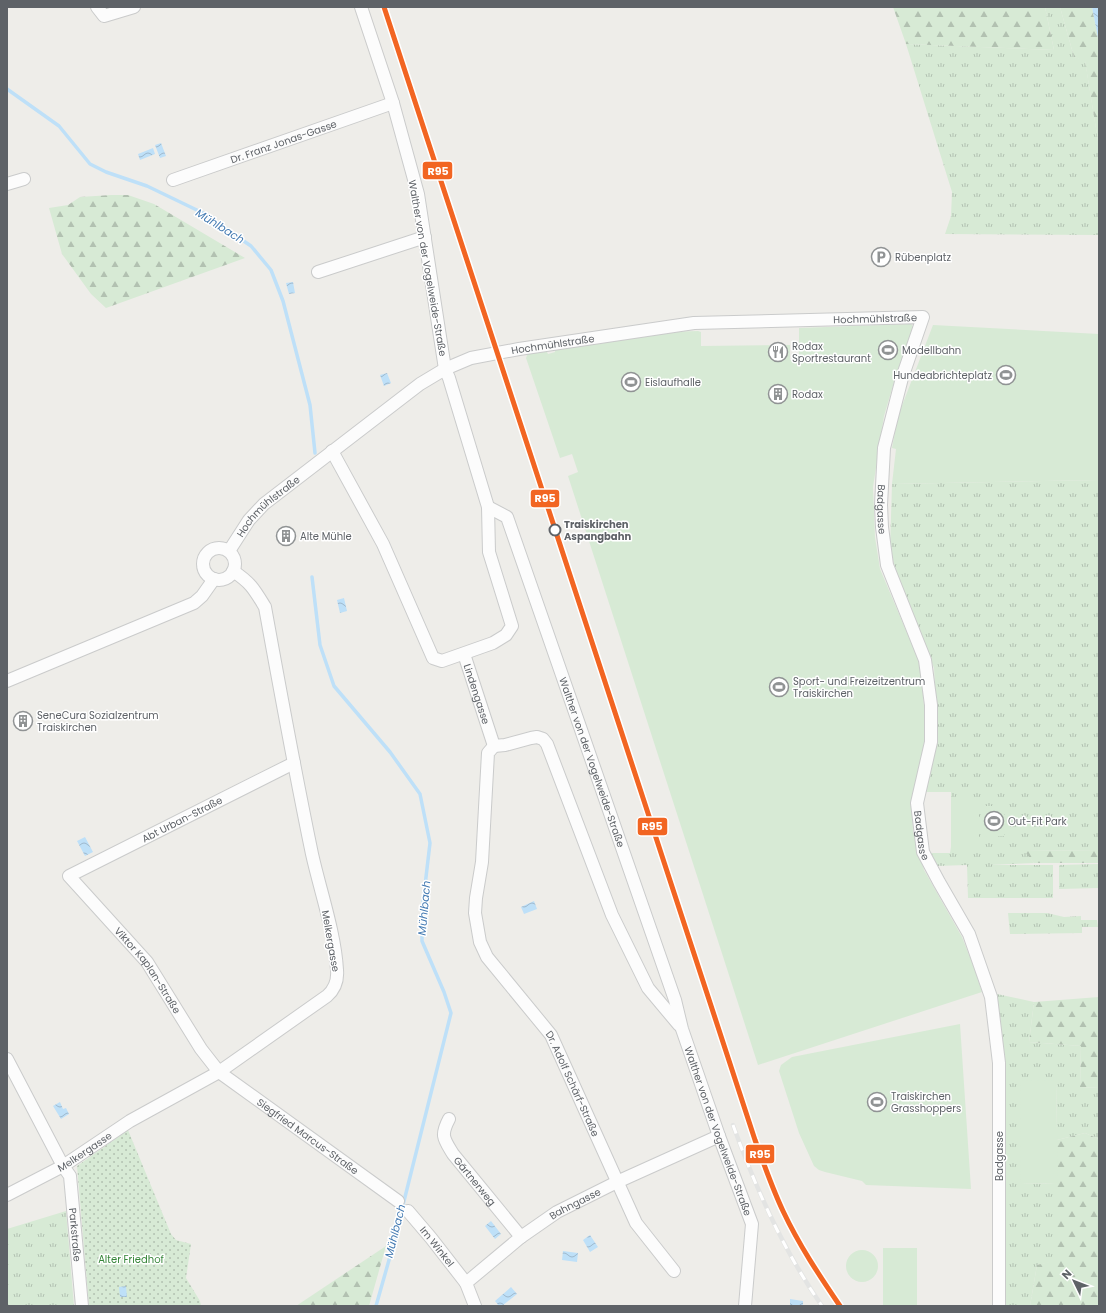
<svg xmlns="http://www.w3.org/2000/svg" width="1106" height="1313" font-family="Poppins,sans-serif">
  <style>
    .grass { fill: url(#grass-tufts) }
    .forest { fill: url(#forest-firs) }
    .garden { fill: url(#garden-dots) }
    .pitch { fill: #d7ead5 }
    .water { fill: url(#water-waves) }
    .lines { fill: none; stroke-linecap: round; stroke-linejoin: round }
    .stream { stroke: #bee0f8; stroke-width: 3.5 }
    .minor-casing { stroke: #cacbcb; stroke-width: 14 }
    .minor { stroke: #fcfcfc; stroke-width: 12 }
    .rail-casing { stroke: #e3e4e3; stroke-width: 4.5 }
    .rail { stroke: #fff; stroke-width: 3; stroke-dasharray: 9; stroke-linecap: butt }
    .rail-1-casing { stroke: #fff; stroke-width: 8 }
    .rail-1 { stroke: #f26522; stroke-width: 5 }
    .stop-dot { fill: #fff; stroke: #5e6267; stroke-width: 2 }
    .labels { text-anchor: middle; stroke-width: 3; stroke-linejoin: round; paint-order: stroke }
    .street-label { font-size: 10px; fill: #5e6267; stroke: #fff }
    .poi-label { font-size: 10px; fill: #5e6267; stroke: #fff; text-anchor: start }
    .stop-label { font-size: 10px; font-weight: bold; fill: #5e6267; stroke: #fff; text-anchor: start }
    .park-label { font-size: 10px; fill: #368639; stroke: #fff }
    .water-label { font-size: 11px; font-style: italic; fill: #437ab2; stroke: #fff }
    .line-badge { stroke: #fff; stroke-width: 1.5 }
    .badge-label { font-size: 11px; text-anchor: middle; font-weight: bold; fill: #fff }
  </style>
  <defs>
    <pattern id="grass-tufts" width="24" height="20" patternUnits="userSpaceOnUse"><rect width="24" height="20" fill="#d7ead5"/><path d="M3 7l-1-3M5 7V3M7 7l1-3M15 17l-1-3M17 17v-4M19 17l1-3" fill="none" stroke="#b2c1b1"/></pattern>
    <pattern id="forest-firs" width="22" height="20" patternUnits="userSpaceOnUse"><rect width="22" height="20" fill="#d7ead5"/><path d="M5 1l3.5 6h-7zM16 11l3.5 6h-7z" fill="#b2c1b1"/></pattern>
    <pattern id="garden-dots" width="8" height="8" patternUnits="userSpaceOnUse"><rect width="8" height="8" fill="#d7ead5"/><path d="M2 2h.1M6 6h.1" fill="none" stroke="#b2c1b1" stroke-width="1.8" stroke-linecap="round"/></pattern>
    <pattern id="water-waves" width="16" height="10" patternUnits="userSpaceOnUse"><rect width="16" height="10" fill="#bee0f8"/><path d="M0 5q4-4 8 0t8 0" fill="none" stroke="#9eb9cd"/></pattern>
  </defs>
  <rect width="100%" height="100%" fill="#eeede9"/>
  <path class="grass" d="M1045 7H1060L1074 57 1085 60 1099 147V235L945 234 951 216 952 192 906 44 1054 50Z
    M1099 480V850L1025 851 1034 863 989 865H1053V898H968L967 865 936 866 930 853H950L951 847H979V798L951 797V792H926L937 724 934 668 897 574 890 549 892 484Z
    M1099 864V888L1059 889V865Z
    M1008 913H1047L1064 917 1081 916V920H1097L1098 927H1082V933L1010 934Z
    M997 994 1034 1002 1029 1042 1081 1046 1080 1088 1099 1087V1139L1085 1133 1057 1140 1056 1081 1021 1184 1058 1183 1057 1261 1037 1265 1030 1306H1006L1004 1067Z
    M66 1211 74 1306H7V1229Z"/>
  <path class="forest" d="M893 7H1045L1054 50 906 44Z
    M1060 7H1092L1099 43V147L1085 61 1074 57Z
    M111 195H128L154 204 245 258 106 308 91 294 62 254 49 208 68 205 80 197Z
    M1099 850V863H1034L1024 851Z
    M1099 997V1087L1080 1088 1081 1046 1029 1042 1034 1002Z
    M1085 1133 1099 1139V1306H1030L1037 1265 1057 1260V1140Z
    M386 1246 369 1306H296Z"/>
  <path class="garden" d="M128 1130 171 1234 176 1240 191 1244 186 1278 200 1301 201 1306H89L77 1166Z"/>
  <path class="pitch" d="M911 324 914 327 897 372 884 416 873 487 875 537 880 569 921 666 926 732 912 807 913 832 924 870 962 937 975 970 982 992 758 1065 568 476 578 472 572 454 560 458 526 358 528 353 546 350 548 354 555 352V350L668 332 698 331 701 332V346L790 345V360H799V328Z
    M933 325 1099 334V480L892 484 896 449 892 448 898 416Z
    M951 797H979V847H951Z
    M984 806H1004V836L984 837Z
    M960 1024 971 1189 866 1185 862 1181 825 1172 819 1170 814 1166 799 1133 779 1071 781 1065 792 1057Z
    M1056 1080 1058 1183 1021 1184 1020 1081Z
    M883 1248H917V1306H883Z
    M846 1266a16 16 0 1 1 32 0a16 16 0 1 1-32 0Z"/>
  <path class="water" d="M1092 7H1099V43Z
    M161 143 166 156 160 158 155 145Z
    M153 148 155 154 140 160 138 154Z
    M293 282 295 293 289 294 286 283Z
    M387 373 391 383 384 386 380 375Z
    M344 598 347 611 340 613 337 600Z
    M85 837 93 852 85 856 77 841Z
    M534 901 537 909 524 914 521 907Z
    M60 1102 63 1109 66 1108 69 1114 61 1119 53 1106Z
    M491 1221 501 1234 495 1239 485 1226Z
    M590 1235 598 1247 590 1252 583 1240Z
    M563 1251 578 1253 577 1262 562 1260Z
    M126 1286 127 1297H120L119 1287Z
    M511 1287 517 1294 502 1306H499L495 1301Z
    M790 1299 803 1301V1306H790Z"/>
  <g class="lines">
    <path class="stream" d="M7 89 59 126 90 164 106 172 147 186 203 213 251 246 271 270 283 301 310 405 315 453
      M312 577 320 645 334 686 390 752 420 794 430 843 422 911V941L444 992 451 1013 391 1253 376 1306"/>
    <g class="minor-casing">
      <g id="minor">
        <path d="M97 7 104 16 134 7"/>
        <path id="s1" d="M173 180 393 103"/>
        <path d="M7 184 24 179"/>
        <path d="M318 272 425 237"/>
        <path d="M332 451 383 544 433 658 442 661 493 643 506 635 512 626 489 552 488 507 449 378 445 369 418 194 393 103 361 7"/>
        <path id="s2" d="M488 507 507 517 675 1000 682 1029 719 1136 752 1224 745 1306"/>
        <circle cx="219" cy="564" r="16"/>
        <path id="s3" d="M229 551 249 520 264 504 420 384 445 369 471 358 519 349 694 323 923 317 902 378 884 448 881 505 882 527 887 565 925 660 931 705V742L917 803 923 852 939 882 969 934 991 997 999 1063V1306"/>
        <path id="s4" d="M464 654 494 746"/>
        <path d="M7 681 194 603 202 596 214 579"/>
        <path id="s5" d="M494 746 488 753 482 862 476 898 475 913 480 942 487 957 551 1035 636 1223 674 1271"/>
        <path d="M494 746 505 745 531 738 537 737 543 739 547 744 612 915 648 988 679 1025"/>
        <path id="s6" d="M294 763 69 876 147 962 201 1049 219 1072 398 1201"/>
        <path id="s7" d="M7 1059 63 1166 70 1176 82 1306"/>
        <path id="s8" d="M449 1119C440 1136 444 1139 453 1154L521 1237"/>
        <path id="s9" d="M7 1195 63 1166 130 1121 219 1072 327 996C335 989 338 981 337 970 335 933 320 890 312 854 295 772 280 690 265 607 254 589 251 583 233 571"/>
        <path id="s10" d="M408 1211 431 1238 466 1283"/>
        <path id="s11" d="M475 1306 466 1283 521 1237 557 1212 617 1182 719 1136"/>
      </g>
    </g>
    <use href="#minor" class="minor"/>
    <g class="rail-casing">
      <path id="rail" d="M733 1125C756 1189 783 1250 822 1306"/>
    </g>
    <use href="#rail" class="rail"/>
    <g class="rail-1-casing">
      <path id="rail-1" d="M384 7 755 1140C764 1164 772 1188 783 1211 799 1245 819 1275 840 1306"/>
    </g>
    <use href="#rail-1" class="rail-1"/>
  </g>
  <defs>
    <g id="parking-ring" transform="scale(1)"><circle r="9.5" fill="#fff" stroke="#909394" stroke-width="1.5"/><path d="M-3.5-5.5H1a3.5 3.5 0 0 1 0 7H-1V5.5H-3.5ZM-1-3.4V-.6H.8a1.4 1.4 0 0 0 0-2.8Z" fill="#909394"/></g>
    <g id="stadium-ring" transform="scale(1)"><circle r="9.5" fill="#fff" stroke="#909394" stroke-width="1.5"/><path d="M0-5a6.5 5 0 1 0 0 10a6.5 5 0 1 0 0-10ZM-3.5-1.8h7v3.6h-7Z" fill="#909394"/></g>
    <g id="restaurant-ring" transform="scale(1)"><circle r="9.5" fill="#fff" stroke="#909394" stroke-width="1.5"/><path d="M-5-6h1v4h1v-4h1v4h1v-4h1v5L-1.5 .5V6h-2V.5L-5-1ZM5-6V6H3V1.5H1.5Q1.5-4 5-6Z" fill="#909394"/></g>
    <g id="building-ring" transform="scale(1)"><circle r="9.5" fill="#fff" stroke="#909394" stroke-width="1.5"/><path d="M-4-6H4V6H1V3H-1V6H-4ZM-2.5-4.3h1.7v1.8h-1.7ZM.8-4.3h1.7v1.8H.8ZM-2.5-1h1.7V.8h-1.7ZM.8-1h1.7V.8H.8Z" fill="#909394"/></g>
  </defs>
  <g fill-rule="evenodd">
    <use href="#parking-ring" x="881" y="257"/>
    <use href="#stadium-ring" x="888" y="350"/>
    <use href="#restaurant-ring" x="778" y="352"/>
    <use href="#stadium-ring" x="1006" y="375"/>
    <use href="#stadium-ring" x="631" y="382"/>
    <use href="#building-ring" x="778" y="394"/>
    <use href="#building-ring" x="286" y="536"/>
    <use href="#stadium-ring" x="779" y="687"/>
    <use href="#building-ring" x="23" y="721"/>
    <use href="#stadium-ring" x="994" y="821"/>
    <use href="#stadium-ring" x="877" y="1102"/>
  </g>
  <circle class="stop-dot" cx="555" cy="530" r="5.5"/>
  <g class="labels">
    <g class="street-label">
      <text dy="4" stroke="none"><textPath href="#s1" startOffset="117">Dr. Franz Jonas-Gasse</textPath></text>
      <text transform="translate(428 268) rotate(80)" y="4">Walther von der Vogelweide-Straße</text>
      <text dy="4" stroke="none"><textPath href="#s3" startOffset="720">Hochmühlstraße</textPath></text>
      <text dy="4" stroke="none"><textPath href="#s3" startOffset="396">Hochmühlstraße</textPath></text>
      <text dy="4" stroke="none"><textPath href="#s3" startOffset="60">Hochmühlstraße</textPath></text>
      <text dy="4" stroke="none"><textPath href="#s3" startOffset="966">Badgasse</textPath></text>
      <text dy="4" stroke="none"><textPath href="#s4" startOffset="42">Lindengasse</textPath></text>
      <text dy="4" stroke="none"><textPath href="#s2" startOffset="281">Walther von der Vogelweide-Straße</textPath></text>
      <text transform="translate(182 819) rotate(-27)" y="4">Abt Urban-Straße</text>
      <text dy="4" stroke="none"><textPath href="#s3" startOffset="1302">Badgasse</textPath></text>
      <text transform="translate(331 941) rotate(80)" y="4">Melkergasse</text>
      <text dy="4" stroke="none"><textPath href="#s6" startOffset="375">Viktor Kaplan-Straße</textPath></text>
      <text dy="4" stroke="none"><textPath href="#s5" startOffset="370">Dr. Adolf Schärf-Straße</textPath></text>
      <text dy="4" stroke="none"><textPath href="#s2" startOffset="671">Walther von der Vogelweide-Straße</textPath></text>
      <text dy="4" stroke="none"><textPath href="#s6" startOffset="609">Siegfried Marcus-Straße</textPath></text>
      <text dy="4" stroke="none"><textPath href="#s9" startOffset="89">Melkergasse</textPath></text>
      <text transform="translate(999 1156) rotate(-90)" y="4">Badgasse</text>
      <text dy="4" stroke="none"><textPath href="#s8" startOffset="73">Gärtnerweg</textPath></text>
      <text dy="4" stroke="none"><textPath href="#s11" startOffset="160">Bahngasse</textPath></text>
      <text dy="4" stroke="none"><textPath href="#s7" startOffset="192">Parkstraße</textPath></text>
      <text dy="4" stroke="none"><textPath href="#s10" startOffset="46">Im Winkel</textPath></text>
    </g>
    <g class="poi-label">
      <text x="895" y="261">Rübenplatz</text>
      <text x="792" y="350">Rodax<tspan x="792" dy="12">Sportrestaurant</tspan></text>
      <text x="902" y="354">Modellbahn</text>
      <text x="992" y="379" text-anchor="end">Hundeabrichteplatz</text>
      <text x="645" y="386">Eislaufhalle</text>
      <text x="792" y="398">Rodax</text>
      <text x="300" y="540">Alte Mühle</text>
      <text x="793" y="685">Sport- und Freizeitzentrum<tspan x="793" dy="12">Traiskirchen</tspan></text>
      <text x="37" y="719">SeneCura Sozialzentrum<tspan x="37" dy="12">Traiskirchen</tspan></text>
      <text x="1008" y="825">Out-Fit Park</text>
      <text x="891" y="1100">Traiskirchen<tspan x="891" dy="12">Grasshoppers</tspan></text>
    </g>
    <g class="stop-label">
      <text x="564" y="528">Traiskirchen<tspan x="564" dy="12">Aspangbahn</tspan></text>
    </g>
    <g class="park-label">
      <text x="131" y="1263">Alter Friedhof</text>
    </g>
    <g class="water-label">
      <text transform="translate(220 226) rotate(32)" y="4">Mühlbach</text>
      <text transform="translate(424 908) rotate(-85)" y="4">Mühlbach</text>
      <text transform="translate(395 1231) rotate(-76)" y="4">Mühlbach</text>
    </g>
  </g>
  <g class="line-badge">
    <rect x="422" y="161" width="31" height="19" rx="4" fill="#f26522"/>
    <rect x="530" y="489" width="30" height="19" rx="4" fill="#f26522"/>
    <rect x="637" y="817" width="31" height="19" rx="4" fill="#f26522"/>
    <rect x="745" y="1144" width="30" height="20" rx="4" fill="#f26522"/>
  </g>
  <g class="badge-label">
    <text x="438" y="175">R95</text>
    <text x="545" y="502">R95</text>
    <text x="652" y="830">R95</text>
    <text x="760" y="1158">R95</text>
  </g>
  <rect width="1106" height="1313" fill="none" stroke="#5e6267" stroke-width="16"/>
  <g transform="translate(1074 1281) rotate(313)" stroke="#ffffff" stroke-width="3" paint-order="stroke">
  <path d="M0-3L7 15L0 10L-7 15Z" fill="#5e6267"/>
  <text y="-6" font-size="11" font-weight="bold" text-anchor="middle" fill="#5e6267">N</text>
  </g>
</svg>
